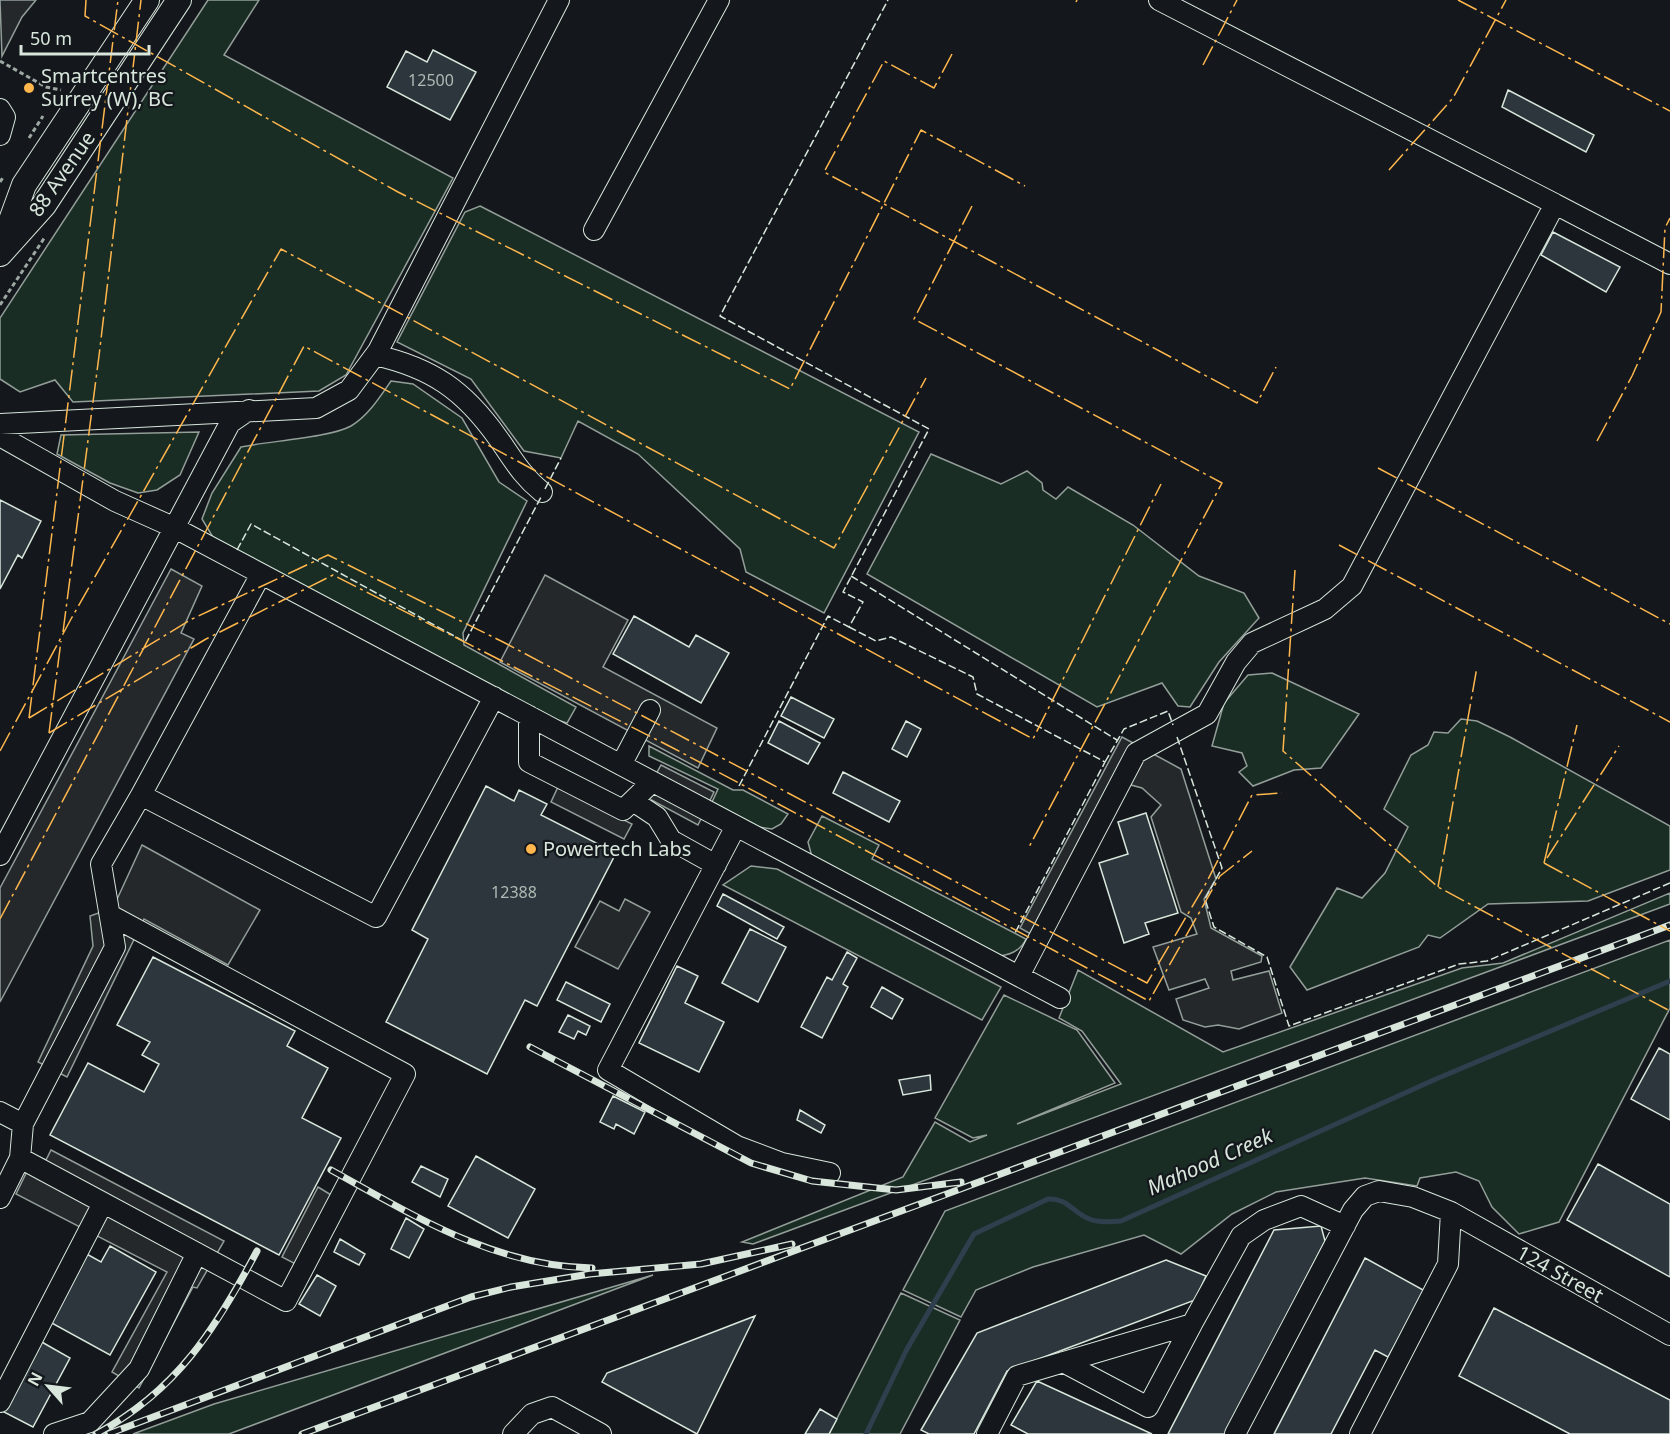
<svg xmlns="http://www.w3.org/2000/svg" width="1670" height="1434" font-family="'Noto Sans',sans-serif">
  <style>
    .green { fill: #1a2d24; stroke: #939e99; stroke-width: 1.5 }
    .parking { fill: #24282b; stroke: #939e99; stroke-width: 1.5 }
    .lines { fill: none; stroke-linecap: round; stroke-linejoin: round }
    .stream { stroke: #2f3f4d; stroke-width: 5 }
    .building { fill: #2c363c; stroke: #d8e6dc; stroke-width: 1.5 }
    .minor-casing { stroke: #d8e6dc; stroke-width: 22 }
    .major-casing { stroke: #d8e6dc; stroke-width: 26 }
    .path { stroke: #9da8a2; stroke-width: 3; stroke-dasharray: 4.5 3; stroke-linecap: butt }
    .minor { stroke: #14181c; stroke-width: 20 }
    .major { stroke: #14181c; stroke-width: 24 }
    .rail-casing { stroke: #d8e6dc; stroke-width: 7 }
    .rail { stroke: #14181c; stroke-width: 4.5; stroke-dasharray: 14; stroke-linecap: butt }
    .fence { stroke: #d8e6dc; stroke-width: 1.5; stroke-dasharray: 8 3; stroke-linecap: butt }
    .power { stroke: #ffb74d; stroke-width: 1.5; stroke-dasharray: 21 4.5 3 4.5; stroke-linecap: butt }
    .poi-dot { fill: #ffb74d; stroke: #14181c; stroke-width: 2 }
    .labels { text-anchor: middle; stroke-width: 4.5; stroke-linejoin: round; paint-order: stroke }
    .number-label { font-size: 16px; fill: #adbab4 }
    .poi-label { font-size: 20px; fill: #d8e6dc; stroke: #14181c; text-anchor: start }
    .street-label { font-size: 20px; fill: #d8e6dc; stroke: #14181c }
    .water-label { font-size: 21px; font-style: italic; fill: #d8e6dc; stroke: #14181c }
  </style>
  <rect width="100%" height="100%" fill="#14181c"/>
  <path class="green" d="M208 0H259L224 55 453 178 346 375 319 391 73 402 55 380 20 392 0 379V318Z
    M480 206 919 432 824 613 746 572 740 549 638 454 578 421 561 458 524 451 471 379 397 342 465 212Z
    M391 381 413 384 462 418 499 482 527 501 463 633 464 645 576 707 567 723 554 719 214 539 202 519 212 493 241 447C268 441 329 438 351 426 368 416 380 397 391 381Z
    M199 432 180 475 157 490 138 493 110 483 57 454 61 435Z
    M931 454 1001 484 1027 471 1042 483 1043 490 1056 499 1068 487 1133 525 1199 576 1244 593 1259 618 1219 662 1190 707 1178 706 1162 683 1097 707 867 574Z
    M1272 673 1359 714 1321 768 1294 770 1253 786 1239 772 1247 766 1242 753 1212 746 1224 703 1248 675Z
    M1461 719 1477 721 1510 737 1670 826V870L1588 901 1488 904 1440 938 1428 935 1419 947 1307 990 1290 967 1337 888 1362 898 1385 873 1408 827 1384 809 1411 755 1428 745 1434 732 1448 733Z
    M649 746 733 790H743L788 814 781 824 772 829 758 827 712 802 718 789 649 756Z
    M822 816 879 845 872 859 1026 939C1021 950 1011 955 998 956L812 857 808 842Z
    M751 866 777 869 1001 987 982 1020 723 885Z
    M1670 893V904L753 1244 742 1242 903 1177 935 1122 970 1142 987 1135 973 1138 935 1118 1004 995 1077 1030 1115 1083 1017 1124 1121 1084 1082 1031 1059 1018 1078 970 1223 1052 1462 968 1503 963Z
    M1670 940V1008L1559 1222 1519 1234 1492 1207 1479 1181 1456 1172 1420 1178 1417 1186 1365 1178 1276 1192 1232 1214 1181 1254 1144 1235 1033 1267 976 1290 961 1317 903 1290 945 1211Z
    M653 1275 229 1434H133L214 1404Z
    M901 1293 960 1320 900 1434H829Z"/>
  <path class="parking" d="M0 0H36L22 17 2 56Z
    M171 569 202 586 181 633 194 639 0 1002V888Z
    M545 575 628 620 603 667 717 728 698 768 500 662Z
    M1122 737 1181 769 1216 879 1204 899 1211 928 1262 956 1261 962 1231 971 1233 980 1269 971 1282 1013 1239 1029 1218 1025 1205 1027 1183 1020 1176 999 1209 988 1205 979 1169 990 1153 947 1197 934 1191 918 1181 912 1151 817 1161 805 1142 788 1127 784 1045 942 1020 928Z
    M661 765 714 792 698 825 644 796Z
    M558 787 632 824 624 839 551 802Z
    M142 845 260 910 228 965 144 919 67 1077 38 1062 93 946 90 916 113 908Z
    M625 899 650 912 618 969 575 947 600 901 619 911Z
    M51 1150 224 1241 197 1288 193 1287 139 1388 112 1372 167 1272 16 1194 35 1155 46 1160Z
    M318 1187 346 1204 311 1272 282 1257Z"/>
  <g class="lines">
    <path class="stream" d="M866 1434 907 1349 974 1234 1048 1199C1067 1198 1072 1211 1087 1218 1097 1223 1110 1222 1121 1221L1436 1079 1670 981"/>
  </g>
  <path class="building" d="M433 50 476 72 450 120 387 87 406 51 427 62Z
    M1508 90 1594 135 1586 152 1502 107Z
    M1553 232 1620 267 1606 292 1541 255Z
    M0 500 41 521 22 558 18 555 0 589Z
    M634 616 689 647 696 635 729 653 701 703 613 654Z
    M791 697 834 719 824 738 781 716Z
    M779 721 820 743 808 764 768 743Z
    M906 721 921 729 907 757 892 749Z
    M843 772 900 801 889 822 833 793Z
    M486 786 514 801 519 790 547 804 541 815 616 853 537 1006 525 1000 487 1074 386 1022 428 939 412 930Z
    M1146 813 1178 913 1145 923 1149 934 1124 943 1099 863 1128 854 1118 822Z
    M723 894 784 927 777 939 717 906Z
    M750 929 786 947 758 1002 722 983Z
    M847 952 857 958 843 984 848 987 822 1038 801 1027 827 977 832 980Z
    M153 957 295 1031 287 1046 328 1068 302 1118 341 1138 279 1255 50 1135 88 1063 144 1092 159 1064 142 1055 150 1042 117 1025Z
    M677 966 698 976 685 1003 724 1022 699 1072 639 1043Z
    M566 982 610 1004 601 1022 557 1000Z
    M882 987 903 999 892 1019 871 1007Z
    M568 1015 590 1026 586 1035 578 1031 574 1039 559 1032Z
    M1659 1048 1670 1054V1120L1631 1099Z
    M930 1075 931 1090 903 1095 899 1080Z
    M613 1096 645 1112 634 1134 616 1124 614 1129 600 1122Z
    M800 1110 825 1125 821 1133 797 1120Z
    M476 1156 535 1189 508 1238 448 1206Z
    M1598 1164 1670 1204V1277L1567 1220Z
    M421 1166 448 1179 440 1197 412 1182Z
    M406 1218 424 1229 409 1258 391 1249Z
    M1321 1226 1325 1241 1225 1434H1168L1274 1230Z
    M340 1239 365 1254 359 1265 334 1252Z
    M110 1246 156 1272 110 1355 48 1321 85 1253 101 1262Z
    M1365 1258 1425 1291 1388 1357 1375 1350 1331 1434H1274Z
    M1166 1260 1206 1276 1195 1300 1007 1371 974 1434H929L921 1430 977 1333Z
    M317 1275 336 1286 320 1316 299 1304Z
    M1494 1308 1670 1400V1434H1570L1459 1376Z
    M755 1316 697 1434 602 1382 607 1373Z
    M40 1341 70 1358 33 1427 2 1411Z
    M1037 1381 1152 1434H1028L1011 1425Z
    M820 1409 837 1419 829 1434H805Z"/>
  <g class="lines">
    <g class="minor-casing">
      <path id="minor" d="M0 109 5 117 0 135
        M1555 204 1670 264
        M594 230 719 0
        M375 355C432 368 464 390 498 438 513 459 521 475 542 492
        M0 424 316 408 349 390 378 351 559 0
        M0 436 115 501 173 527 1060 998
        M261 574 141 795 376 917 494 697
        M529 716V762L623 810 652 782
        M621 765 650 710
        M633 801 657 817 671 840 716 865
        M736 826 608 1070 737 1146 782 1163 830 1173
        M0 855 230 423 249 410
        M112 916 405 1074 286 1301 20 1158 23 1124 115 947 101 864 141 795
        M1019 976 1136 753 1207 714 1236 662 1252 643 1325 609 1352 586 1555 204 1159 0
        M0 1112 23 1124
        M0 1198 20 1158
        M1063 1362 1148 1407 1192 1324
        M0 1402 103 1203
        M54 1434 90 1422 139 1369 197 1253
        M513 1434 532 1414 552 1407 601 1434
        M987 1434 1017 1376 1192 1324 1241 1236 1264 1220 1301 1206 1345 1226
        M1235 1434 1353 1210 1365 1196 1379 1191 1413 1197 1451 1212 1670 1335
        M1360 1434 1448 1264 1451 1212"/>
    </g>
    <g class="major-casing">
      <path id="major" d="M2 245 24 185 147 0
        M0 254 44 205 179 0"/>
    </g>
    <path class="path" d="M0 61 46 87 61 90
      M29 138 43 116
      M0 182 4 176
      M0 305 45 237"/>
    <use href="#minor" class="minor"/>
    <use href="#major" class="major"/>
    <g class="rail-casing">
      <path id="rail" d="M530 1047 751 1163 812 1181 896 1190 961 1182
        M331 1170C415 1216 493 1266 592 1268
        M96 1434C177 1391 216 1328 257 1251
        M108 1434 471 1297 511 1287 590 1274 701 1264 792 1244
        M302 1434 1670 925"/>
    </g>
    <use href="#rail" class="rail"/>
    <path class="fence" d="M545 489 561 458
      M237 550 251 524 465 642 541 497
      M851 576 1117 740
      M849 627 876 641 891 637 973 677 977 694 1105 762 1015 933
      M1177 737 1222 868 1205 899 1214 927 1267 957 1289 1026 1459 964 1487 961 1670 883
      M1105 762 1124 729 1168 711 1173 725
      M739 786 828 616 849 627 863 602 843 592 929 429 720 316 888 0"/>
    <path class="power" d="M86 0 85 16 398 192 790 389 921 130 1025 186
      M1458 0 1670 111
      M1076 2 1077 0
      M952 54 934 88 884 61 824 172 1257 403 1276 367
      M1203 65 1237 0
      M1389 170 1453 98 1506 0
      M972 206 914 319 1222 483 1029 847
      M1597 441 1632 376 1661 312 1665 228 1670 218
      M1378 468 1670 624
      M1339 545 1670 722
      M1295 570 1283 751 1438 887 1670 1011
      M63 632 99 356 141 0
      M29 718 192 619 328 555 503 642 1147 983 1205 885 1252 795 1282 793
      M29 718 118 0
      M49 733 206 639 333 575 673 748 1149 1001 1220 876 1252 851
      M49 733 61 641
      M0 751 71 619 281 249 834 548 926 378
      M1547 858 1619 746
      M1544 863 1670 931
      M1544 863 1577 725
      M1438 887 1477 667
      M0 919 304 346 1033 739 1161 484"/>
  </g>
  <g class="poi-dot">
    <circle cx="29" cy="88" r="6"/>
    <circle cx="531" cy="849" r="6"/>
  </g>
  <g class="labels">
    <g class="number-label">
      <text x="431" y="86">12500</text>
      <text x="514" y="898">12388</text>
    </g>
    <g class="poi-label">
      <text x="41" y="83">Smartcentres<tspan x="41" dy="23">Surrey (W), BC</tspan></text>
      <text x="543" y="856">Powertech Labs</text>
    </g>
    <g class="street-label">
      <text transform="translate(62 174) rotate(-55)" y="7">88 Avenue</text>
      <text transform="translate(1560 1274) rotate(29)" y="7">124 Street</text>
    </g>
    <g class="water-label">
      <text transform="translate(1210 1162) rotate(-24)" y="7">Mahood Creek</text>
    </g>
  </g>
  <g transform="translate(48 1386) rotate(298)" stroke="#14181c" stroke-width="4.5" paint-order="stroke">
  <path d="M0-4.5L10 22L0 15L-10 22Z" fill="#d8e6dc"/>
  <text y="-9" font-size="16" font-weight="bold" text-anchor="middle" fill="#d8e6dc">N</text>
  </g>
  <path d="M21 45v9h128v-9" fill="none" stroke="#d8e6dc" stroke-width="3"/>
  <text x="30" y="45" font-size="18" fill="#d8e6dc" stroke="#14181c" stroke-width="4.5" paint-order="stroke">50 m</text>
</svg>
